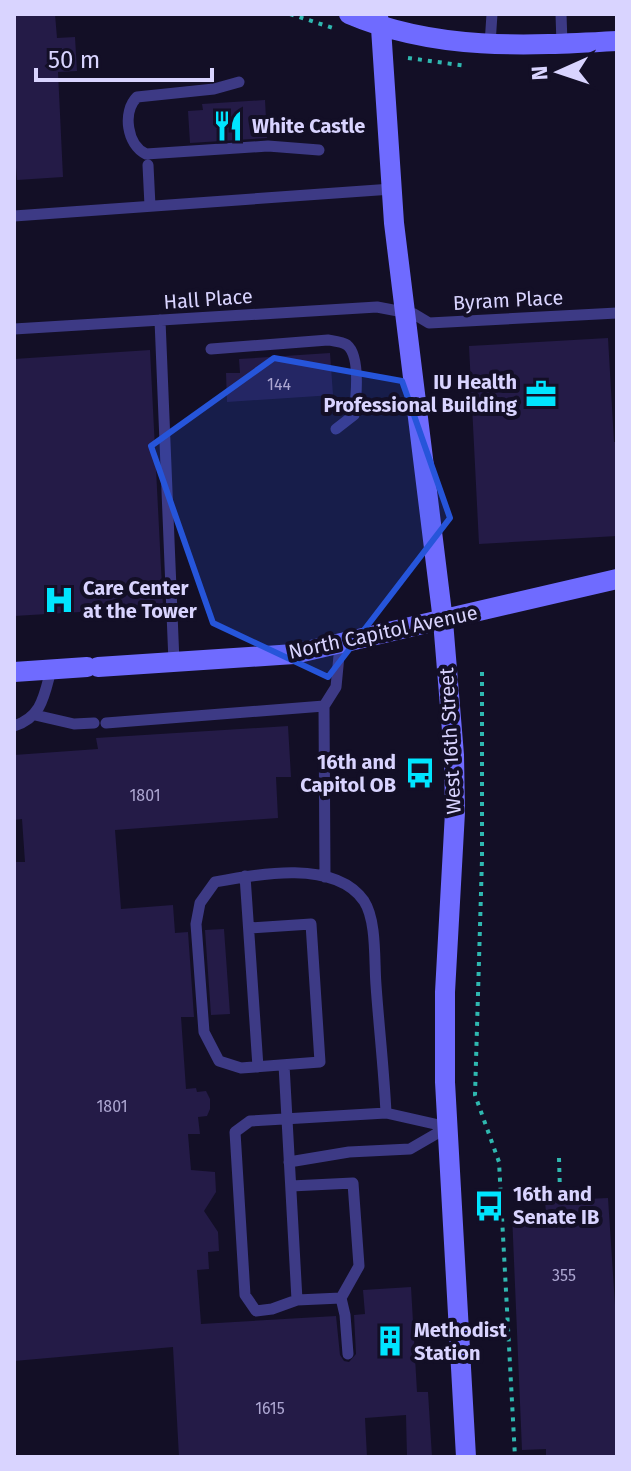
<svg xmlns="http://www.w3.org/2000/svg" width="631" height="1471" font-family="'Fira Sans',sans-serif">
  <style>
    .building { fill: #241b47 }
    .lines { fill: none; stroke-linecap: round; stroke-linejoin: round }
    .path { stroke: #2fb8b0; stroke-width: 4; stroke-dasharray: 4 6; stroke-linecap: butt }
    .service { stroke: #3d3a85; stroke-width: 11 }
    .secondary { stroke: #6f6bff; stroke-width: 20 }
    .marked { fill: #2655da; fill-opacity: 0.2; stroke: #2655da; stroke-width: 6; stroke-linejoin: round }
    .labels { text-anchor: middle; stroke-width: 8; stroke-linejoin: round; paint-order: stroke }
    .number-label { font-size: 16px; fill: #aca6d1 }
    .poi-label { font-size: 20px; font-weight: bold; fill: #d9d4ff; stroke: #130f26; text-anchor: start }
    .street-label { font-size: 20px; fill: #d9d4ff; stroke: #130f26 }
  </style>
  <rect width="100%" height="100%" fill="#130f26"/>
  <path class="building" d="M14 14H55L57 38 75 37 77 71 58 72 63 177 17 180 14 143Z
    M265 100 267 138 190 143 188 111 203 110 202 104Z
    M608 338 614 442H617V536L479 544 469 346Z
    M150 350 163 607 14 616V359Z
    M330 353 333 395 227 402 226 373H240L239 359Z
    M288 726 291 777H276L278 818 115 830 121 909 173 905 175 933 188 932 194 1017H181L186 1089 196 1088 197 1092 206 1091 210 1099V1109L207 1116 198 1117 200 1134H188L191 1170 215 1172 216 1192 204 1211 218 1232 219 1251 208 1252 209 1269 197 1270 201 1324 336 1316 340 1355 344 1361 349 1362 356 1354 354 1315 365 1314 363 1290 411 1287 417 1392H428L432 1457H407L406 1415 365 1418 367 1457H179L173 1347 14 1361V862H25L22 819 14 820V755L98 749 96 738Z
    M224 929 230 1014 211 1015 205 930Z
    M608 1198 617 1335V1457H546V1449L522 1450 512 1214 546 1213 545 1201Z"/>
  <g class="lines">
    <path class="path" d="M290 14 333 28
      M408 58 467 66
      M482 672V859L475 1095 499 1162 515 1457
      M559 1158 560 1193"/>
    <path class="service" d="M561 14 562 44
      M490 44 492 14
      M239 82 214 89 137 97C122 112 127 145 146 154L268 146 319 150
      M148 165 150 206
      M14 216 392 189
      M160 320 174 662
      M14 329 377 307 414 314 429 323 617 313
      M211 349 328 340C334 341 343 342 347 345 361 356 356 399 354 415L336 429
      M35 715 74 724 94 723
      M106 723 324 706
      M14 726C42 717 44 696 51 670
      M245 876 258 1067
      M325 877 324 706 336 687 340 645
      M249 928 311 924 320 1062 241 1068 219 1061 204 1032 196 924 200 903 215 882C257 874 335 859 364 901 377 921 374 962 376 985 379 1028 384 1070 386 1113
      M284 1065 297 1300
      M289 1162 349 1152 410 1149 448 1127
      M291 1186 353 1183 359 1266 341 1298 297 1300 272 1309 256 1311 245 1295 235 1132 250 1121 386 1113 448 1127
      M341 1298 345 1315 348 1354"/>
    <path class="secondary" d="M349 14C435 51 526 46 617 41
      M377 14 381 28 394 223 443 621 454 755 455 812 445 992V1082L466 1457
      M98 667 294 654 617 579
      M14 672 87 667"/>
  </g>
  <path class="marked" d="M274 358 402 381 450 518 328 677 213 623 151 446Z"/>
  <defs>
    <g id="restaurant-bare" transform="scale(2.4)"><path d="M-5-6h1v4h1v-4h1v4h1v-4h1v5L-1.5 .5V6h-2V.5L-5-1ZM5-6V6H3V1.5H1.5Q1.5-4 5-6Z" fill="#00e5ff" stroke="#130f26" stroke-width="2.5" paint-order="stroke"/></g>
    <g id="office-bare" transform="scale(2.4)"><path d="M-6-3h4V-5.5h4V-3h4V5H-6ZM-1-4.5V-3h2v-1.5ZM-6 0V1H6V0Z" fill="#00e5ff" stroke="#130f26" stroke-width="2.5" paint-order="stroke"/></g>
    <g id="hospital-bare" transform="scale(2.4)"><path d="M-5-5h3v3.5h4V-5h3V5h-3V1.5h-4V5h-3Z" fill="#00e5ff" stroke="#130f26" stroke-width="2.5" paint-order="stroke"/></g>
    <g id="bus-bare" transform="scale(2.4)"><path d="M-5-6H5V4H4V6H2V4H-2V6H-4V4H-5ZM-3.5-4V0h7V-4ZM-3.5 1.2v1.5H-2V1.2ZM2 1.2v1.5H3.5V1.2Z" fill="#00e5ff" stroke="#130f26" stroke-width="2.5" paint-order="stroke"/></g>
    <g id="building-bare" transform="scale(2.4)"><path d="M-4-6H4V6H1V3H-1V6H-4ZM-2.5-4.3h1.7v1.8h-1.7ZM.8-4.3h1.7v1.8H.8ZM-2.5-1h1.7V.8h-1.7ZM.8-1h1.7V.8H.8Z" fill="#00e5ff" stroke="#130f26" stroke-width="2.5" paint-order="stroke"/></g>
  </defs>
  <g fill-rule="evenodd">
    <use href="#restaurant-bare" x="228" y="126"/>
    <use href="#office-bare" x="541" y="394"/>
    <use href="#hospital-bare" x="59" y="600"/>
    <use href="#bus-bare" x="420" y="773"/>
    <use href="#bus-bare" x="489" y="1206"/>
    <use href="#building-bare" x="390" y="1341"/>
  </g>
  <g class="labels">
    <g class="number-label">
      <text x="279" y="390">144</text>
      <text x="145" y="801">1801</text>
      <text x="112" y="1112">1801</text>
      <text x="564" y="1281">355</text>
      <text x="270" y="1414">1615</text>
    </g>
    <g class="poi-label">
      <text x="252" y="133">White Castle</text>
      <text x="517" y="389" text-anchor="end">IU Health<tspan x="517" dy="23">Professional Building</tspan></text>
      <text x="83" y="595">Care Center<tspan x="83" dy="23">at the Tower</tspan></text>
      <text x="396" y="769" text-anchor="end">16th and<tspan x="396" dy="23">Capitol OB</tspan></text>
      <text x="513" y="1201">16th and<tspan x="513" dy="23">Senate IB</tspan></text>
      <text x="414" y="1337">Methodist<tspan x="414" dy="23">Station</tspan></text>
    </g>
    <g class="street-label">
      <text transform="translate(208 299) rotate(-4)" y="7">Hall Place</text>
      <text transform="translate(508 300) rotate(-3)" y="7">Byram Place</text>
      <text transform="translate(383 632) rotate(-12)" y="7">North Capitol Avenue</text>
      <text transform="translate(450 741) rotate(-93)" y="7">West 16th Street</text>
    </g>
  </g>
  <rect width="631" height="1471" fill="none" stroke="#d9d4ff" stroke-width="32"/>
  <g transform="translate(559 72) rotate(267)" stroke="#130f26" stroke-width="6" paint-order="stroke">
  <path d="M0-6L14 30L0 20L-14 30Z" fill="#d9d4ff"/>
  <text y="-12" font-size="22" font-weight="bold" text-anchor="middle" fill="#d9d4ff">N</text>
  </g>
  <path d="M36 68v12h176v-12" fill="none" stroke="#d9d4ff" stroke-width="4"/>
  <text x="48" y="68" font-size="24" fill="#d9d4ff" stroke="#130f26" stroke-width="6" paint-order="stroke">50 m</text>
</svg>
